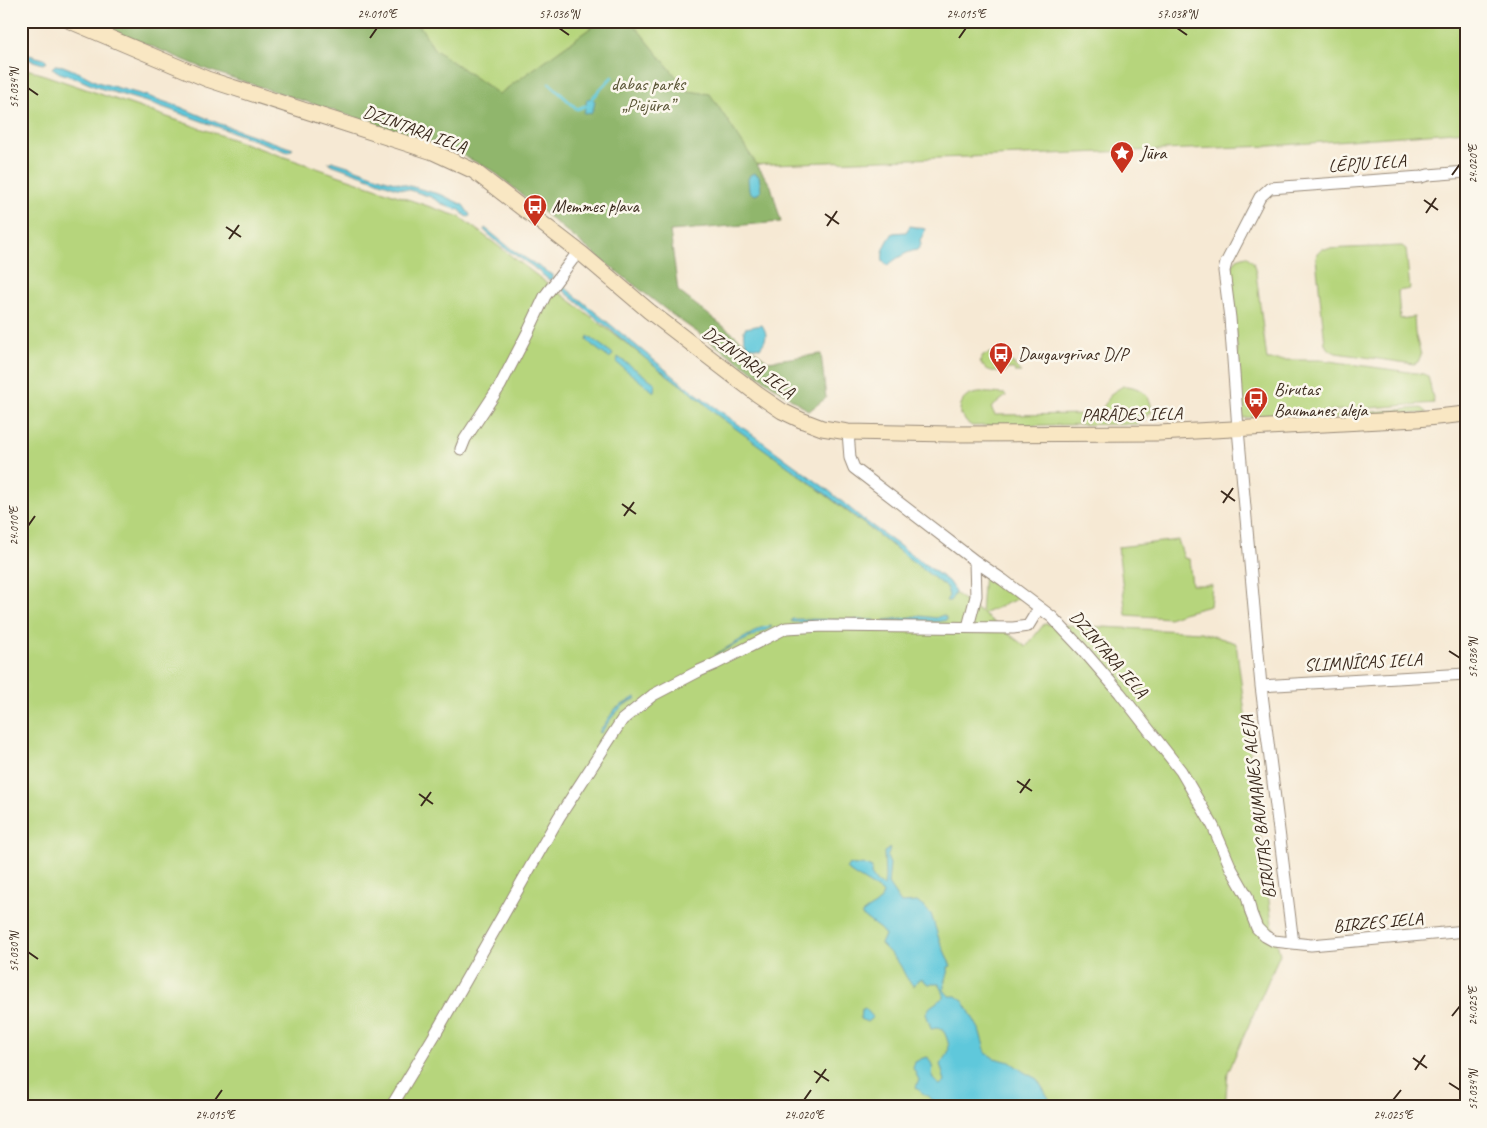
<svg xmlns="http://www.w3.org/2000/svg" width="1487" height="1128" font-family="Caveat,sans-serif">
  <style>
    .green { fill: #b6d57c; stroke: #78804d }
    .forest { fill: #90b66c; stroke: #667045 }
    .water { fill: #5fc8db; stroke: #4d797c }
    .lines { fill: none; stroke-linecap: round; stroke-linejoin: round }
    .stream { stroke: #5fc8db; stroke-width: 3 }
    .street-casing { stroke: #988a79; stroke-width: 13 }
    .secondary-casing { stroke: #988a79; stroke-width: 17 }
    .street { stroke: #fff; stroke-width: 11 }
    .secondary { stroke: #f9e7c3; stroke-width: 15 }
    .ticks { fill: none; stroke: #3b2a1e; stroke-width: 2 }
    .labels { text-anchor: middle; stroke-width: 5; stroke-linejoin: round; paint-order: stroke }
    .park-label { font-size: 18px; fill: #5a5536; stroke: #fbf7ec }
    .street-label { font-size: 18px; fill: #3b2a1e; stroke: #fbf7ec }
    .poi-label { font-size: 18px; fill: #3b2a1e; stroke: #fbf7ec; text-anchor: start }
    .neatline { fill: none; stroke: #3b2a1e; stroke-width: 2 }
    .ticks-label { font-size: 12px; text-anchor: middle; fill: #3b2a1e }
  </style>
  <rect width="100%" height="100%" fill="#fbf7ec"/>
  <filter id="ink" filterUnits="userSpaceOnUse"><feTurbulence type="fractalNoise" baseFrequency=".02" numOctaves="2"/><feDisplacementMap in="SourceGraphic" scale="10" xChannelSelector="R" yChannelSelector="G"/><feConvolveMatrix kernelMatrix="1 2 1 2 8 2 1 2 1" color-interpolation-filters="sRGB"/></filter>
  <filter id="wash" filterUnits="userSpaceOnUse"><feTurbulence type="fractalNoise" baseFrequency=".0096" numOctaves="4" result="noise"/><feDisplacementMap in="SourceGraphic" scale="20" xChannelSelector="R" yChannelSelector="G"/><feGaussianBlur stdDeviation="1.12" result="paint"/><feColorMatrix in="noise" values="0 0 0 0 0 0 0 0 0 0 0 0 0 0 0 0 0 1.4 0 .05"/><feComposite in="paint" operator="in"/></filter>
  <g filter="url(#wash)">
    <rect width="100%" height="100%" fill="#f6e9d4"/>
    <path class="green" d="M122 21H1466V131L1271 146 634 169Z
      M21 67 460 217 981 613 984 572 1019 598 983 614 1026 647 1044 624 1201 632 1236 643 1272 924 1280 954 1228 1072 1225 1107H21Z
      M1402 246 1406 249 1410 289 1398 291 1400 319 1414 317 1415 333 1421 355 1418 362 1414 364 1336 353 1330 350 1325 344 1316 258 1317 253 1321 249Z
      M1246 256 1253 262 1256 273 1267 360H1322L1423 374 1428 376 1434 403 1242 418 1231 268 1237 259Z
      M991 353H1003L1021 372H1015L1014 369H1006V372C994 372 985 372 980 361L983 355Z
      M1123 386C1139 385 1154 397 1151 413H1149L1144 420 1138 424 972 426 966 422 962 415H960C958 387 986 393 1005 394L1006 396 991 408 995 415 1099 414 1112 393Z
      M1421 408 1427 413 1328 419 1310 417Z
      M1178 540 1184 558 1189 559 1192 585H1212L1210 606 1183 613 1169 618 1126 615 1118 547Z"/>
    <path class="forest" d="M91 21H417L434 49 499 94 600 21H631L688 91 710 94 771 186 781 222 670 231 678 291 768 361 821 354 826 398 809 411 674 316 593 253 493 171 446 147 208 70Z"/>
    <path class="water" d="M21 53 44 59 47 62 43 64 21 57Z
      M55 65 63 66 80 73 97 82 147 96 180 107 220 124 293 149 288 152 157 105 96 87 76 78 60 73 52 68Z
      M592 98 595 101 594 107 591 114 584 113 587 99Z
      M332 161 348 166 384 179 442 195 463 205 470 215 469 217 465 216 460 210 446 206 431 197 410 190 397 188 328 163Z
      M754 173 759 176 761 190 758 194 754 195 749 191 748 179 750 175Z
      M910 226 925 229 924 233 920 240 921 245 917 250C906 252 897 258 888 265L883 262C881 250 887 242 893 233L906 232Z
      M485 228 514 251 552 275V279L549 280 532 266 503 247 484 230Z
      M560 285H562L682 383 828 490 864 520 948 581 955 591 954 595 950 601H946L949 596 947 588 819 489 713 412 702 401 646 359 559 287Z
      M762 325C768 334 767 339 760 348L748 346C744 340 742 335 745 328Z
      M588 336 612 353 613 355 609 358 593 346 587 340Z
      M618 357 655 383 654 392 617 363Z
      M943 615 946 617V620L935 622 922 620 883 621 885 620 920 616 936 618Z
      M792 619 875 620 874 622H793L791 621Z
      M771 626 772 627 714 655 763 627Z
      M635 697 637 698C634 700 632 701 629 702 617 709 609 721 601 733L599 732 615 709Z
      M891 848 887 857 890 864 888 884 901 903 917 902 925 908 931 914 939 939 951 966 948 967C950 976 943 981 944 990L949 996H956L964 1002 979 1029 986 1053 994 1058 1010 1062 1024 1072 1037 1079 1050 1100 1058 1103 1060 1107H938C934 1097 923 1096 916 1087L919 1080 913 1068 915 1062 923 1058 928 1057C928 1058 932 1064 932 1065 934 1076 928 1077 940 1085L945 1081 940 1064C952 1053 950 1043 943 1030L937 1028 931 1029 926 1013 930 1007 944 997 939 984H929L921 979 917 981 914 986C905 979 904 970 898 962 893 956 887 950 881 944L885 935 880 929 861 915C869 906 880 907 883 893 871 884 858 878 846 869L849 864 855 866 863 864 872 868 871 874 878 884 884 886 885 877 884 852Z
      M865 1008 873 1017 867 1022 860 1019 861 1010Z"/>
    <g class="lines">
      <path class="stream" d="M549 83 577 109 585 106
        M592 98 612 77"/>
    </g>
  </g>
  <g filter="url(#ink)">
    <g class="lines">
      <g class="street-casing">
        <path id="street" d="M848 432 850 458 854 468 975 561 1003 580 1052 617 1082 649 1120 693 1181 771 1213 826 1231 868 1247 896 1251 913 1257 928 1265 936 1274 941 1311 945 1466 931
          M461 449 465 439 500 386 528 332 545 296 578 252
          M968 627 976 596 975 561
          M1261 686 1466 674
          M1293 943 1261 686 1238 429 1230 318 1224 271 1226 263 1260 197 1270 188 1421 177 1428 175 1466 172
          M391 1107 434 1036 559 817 622 720 653 695 699 671 715 664 786 628 824 626 1013 628 1028 626 1039 608"/>
      </g>
      <g class="secondary-casing">
        <path id="secondary" d="M70 21 207 79 433 152 474 171 582 254 649 311 757 394 782 411 801 420 822 428 848 432 950 434 1159 433 1417 419 1466 414"/>
      </g>
      <use href="#street" class="street"/>
      <use href="#secondary" class="secondary"/>
    </g>
  </g>
  <path class="ticks" d="M559 28 569 35M1177 28 1187 35M370 38 377 28M959 38 966 28M28 88 38 95M1452 175 1460 164M1424 200 1438 210M1426 213 1436 198M825 214 839 224M827 226 837 211M226 227 241 237M229 239 239 225M1221 491 1235 501M1223 503 1233 488M622 504 636 514M624 516 634 502M28 526 35 516M1449 651 1460 658M1017 781 1032 791M1020 793 1030 779M419 794 433 804M421 806 431 792M28 952 38 959M1452 1016 1460 1006M1413 1058 1427 1068M1415 1070 1425 1055M814 1071 829 1081M816 1083 826 1069M1449 1083 1460 1090M215 1100 222 1090M804 1100 811 1090M1393 1100 1401 1090"/>
  <defs>
    <g id="sight-pin" transform="scale(1.25)"><path d="M0 17L-7.5 6A9.5 9.5 0 1 1 7.5 6Z" fill="#c8321e" stroke="#fbf7ec"/><path d="M0-6L1.8-2.2L6-1.7L2.9 1.2L3.7 5.4L0 3.3L-3.7 5.4L-2.9 1.2L-6-1.7L-1.8-2.2Z" fill="#fff"/></g>
    <g id="bus-pin" transform="scale(1.25)"><path d="M0 17L-7.5 6A9.5 9.5 0 1 1 7.5 6Z" fill="#c8321e" stroke="#fbf7ec"/><path d="M-5-6H5V4H4V6H2V4H-2V6H-4V4H-5ZM-3.5-4V0h7V-4ZM-3.5 1.2v1.5H-2V1.2ZM2 1.2v1.5H3.5V1.2Z" fill="#fff"/></g>
  </defs>
  <g fill-rule="evenodd">
    <use href="#sight-pin" x="1122" y="153"/>
    <use href="#bus-pin" x="535" y="206"/>
    <use href="#bus-pin" x="1001" y="354"/>
    <use href="#bus-pin" x="1256" y="399"/>
  </g>
  <g class="labels">
    <g class="park-label">
      <text x="648" y="90">dabas parks<tspan x="648" dy="21">„Piejūra”</tspan></text>
    </g>
    <g class="street-label">
      <text transform="translate(415 129) rotate(20)" y="6">DZINTARA IELA</text>
      <text transform="translate(1367 163) rotate(-4)" y="6">LĒPJU IELA</text>
      <text transform="translate(749 362) rotate(36)" y="6">DZINTARA IELA</text>
      <text transform="translate(1132 414) rotate(-1)" y="6">PARĀDES IELA</text>
      <text transform="translate(1109 654) rotate(49)" y="6">DZINTARA IELA</text>
      <text transform="translate(1363 662) rotate(-3)" y="6">SLIMNĪCAS IELA</text>
      <text transform="translate(1258 807) rotate(-97)" y="6">BIRUTAS BAUMANES ALEJA</text>
      <text transform="translate(1378 922) rotate(-5)" y="6">BIRZES IELA</text>
    </g>
    <g class="poi-label">
      <text x="1140" y="159">Jūra</text>
      <text x="552" y="212">Memmes pļava</text>
      <text x="1018" y="360">Daugavgrīvas D/P</text>
      <text x="1274" y="395">Birutas<tspan x="1274" dy="21">Baumanes aleja</tspan></text>
    </g>
  </g>
  <rect width="1487" height="1128" fill="none" stroke="#fbf7ec" stroke-width="55"/>
  <rect x="28" y="28" width="1432" height="1072" class="neatline"/>
  <g class="ticks-label">
    <text x="377" y="18">24.010°E</text>
    <text x="559" y="18">57.036°N</text>
    <text x="966" y="18">24.015°E</text>
    <text x="1177" y="18">57.038°N</text>
    <text transform="translate(14 88) rotate(-90)" y="4">57.034°N</text>
    <text transform="translate(1473 164) rotate(-90)" y="4">24.020°E</text>
    <text transform="translate(14 526) rotate(-90)" y="4">24.010°E</text>
    <text transform="translate(1473 658) rotate(-90)" y="4">57.036°N</text>
    <text transform="translate(14 952) rotate(-90)" y="4">57.030°N</text>
    <text transform="translate(1473 1006) rotate(-90)" y="4">24.025°E</text>
    <text transform="translate(1473 1090) rotate(-90)" y="4">57.034°N</text>
    <text x="215" y="1119">24.015°E</text>
    <text x="804" y="1119">24.020°E</text>
    <text x="1393" y="1119">24.025°E</text>
  </g>
</svg>
